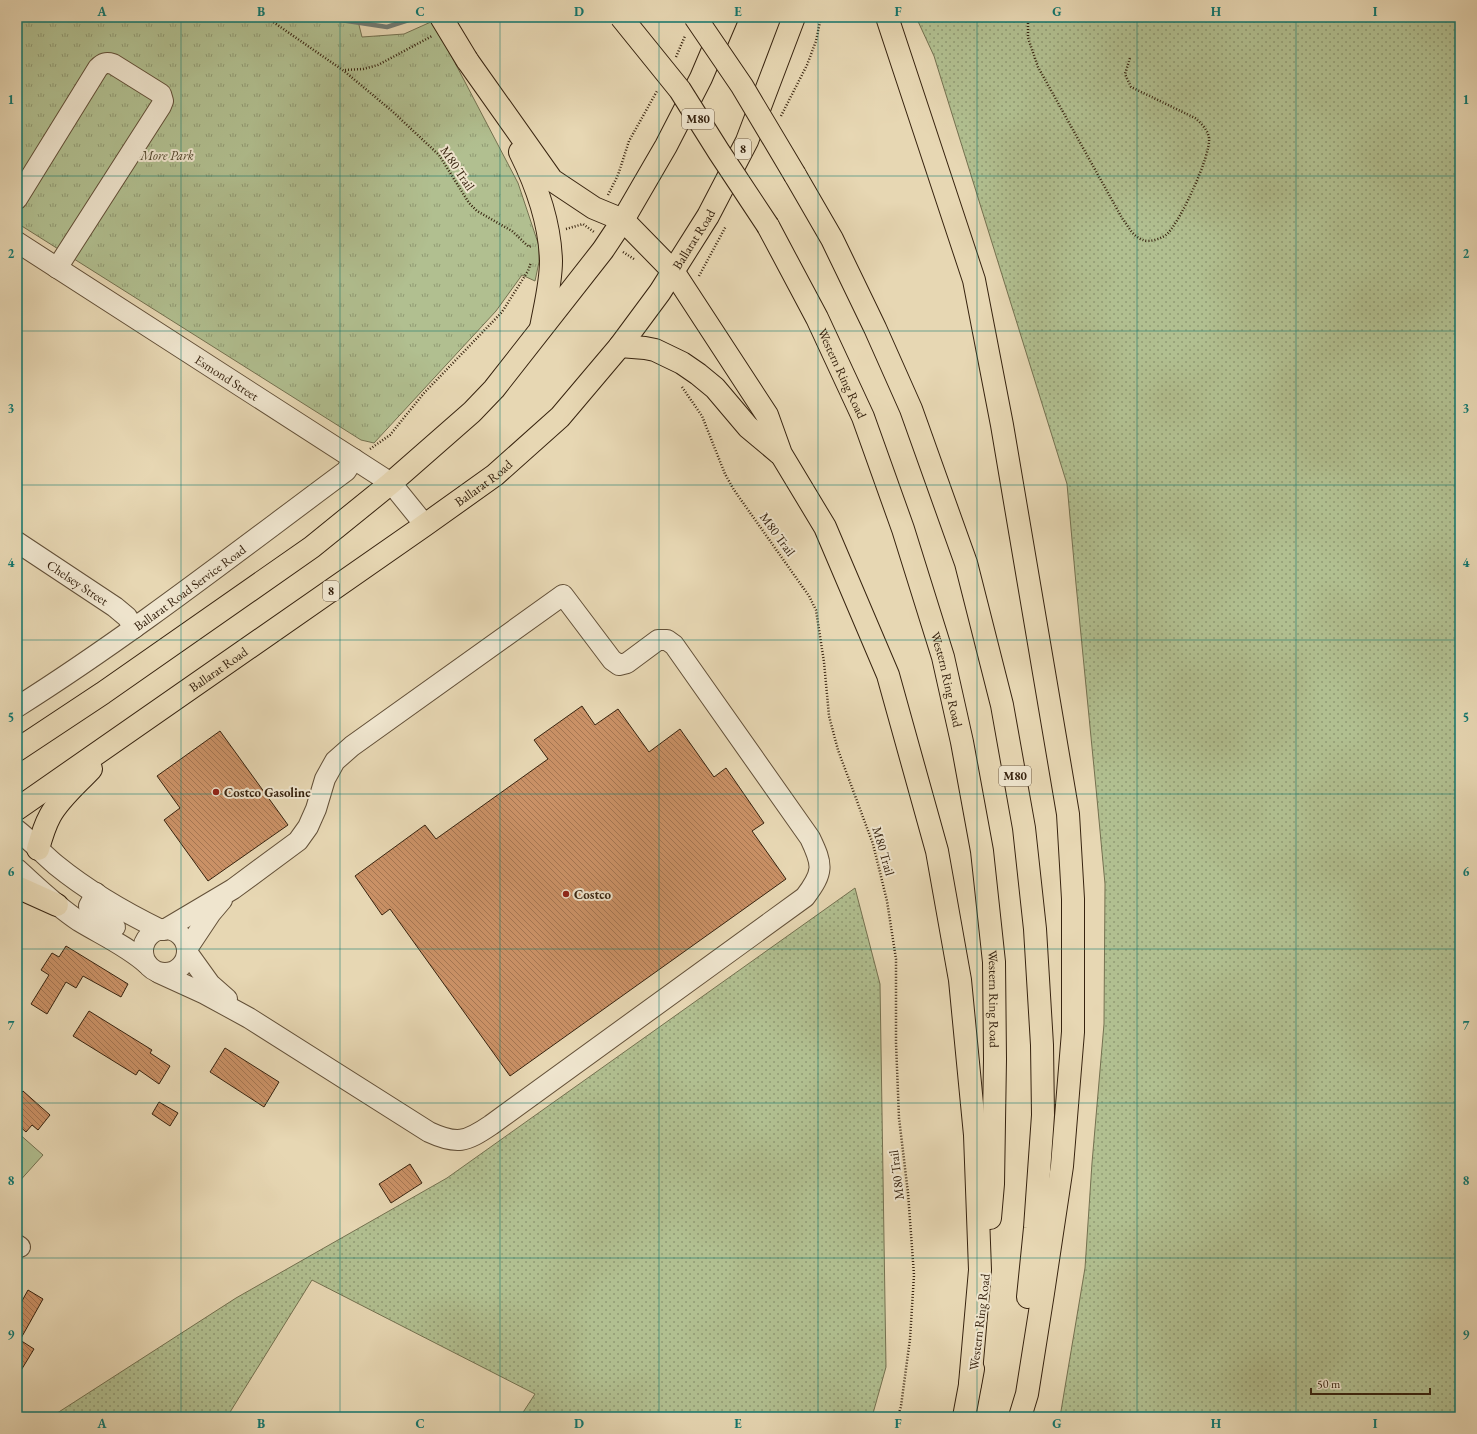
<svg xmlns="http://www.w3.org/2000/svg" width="1477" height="1434" font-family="'EB Garamond',serif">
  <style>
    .grass { fill: url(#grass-dots); stroke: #747150 }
    .park { fill: url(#park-tufts); stroke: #747150 }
    .pitch { fill: #b1bf90; stroke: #747150 }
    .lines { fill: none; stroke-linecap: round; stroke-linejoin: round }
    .stream { stroke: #737c74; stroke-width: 4.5 }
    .building { fill: url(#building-back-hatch); stroke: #37230f }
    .minor-casing { stroke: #635038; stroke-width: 22 }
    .highway-casing { stroke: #37230f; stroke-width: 24 }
    .path { stroke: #37230f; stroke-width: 2.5; stroke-dasharray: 1 2; stroke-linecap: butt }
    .minor { stroke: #efe5ce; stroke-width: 20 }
    .highway { stroke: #e7d7b3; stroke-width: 22 }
    .highway-bridge-casing { stroke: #37230f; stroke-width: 24; stroke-linecap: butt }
    .highway-bridge { stroke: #e7d7b3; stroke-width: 22 }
    .grid { fill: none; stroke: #0f766e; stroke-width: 1; stroke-opacity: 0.55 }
    .poi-dot { fill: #8f2418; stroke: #efe5ce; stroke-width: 1.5 }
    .labels { text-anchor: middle; stroke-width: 4; stroke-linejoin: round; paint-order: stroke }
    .shield { fill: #efe5ce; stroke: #6e5d48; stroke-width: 1 }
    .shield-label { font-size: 12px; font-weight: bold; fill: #37230f }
    .park-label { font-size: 13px; font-style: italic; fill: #564a2f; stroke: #efe5ce }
    .street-label { font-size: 13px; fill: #37230f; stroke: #efe5ce }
    .poi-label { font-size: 13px; font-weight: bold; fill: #37230f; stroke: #efe5ce; text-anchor: start }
    .neatline { fill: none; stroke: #0f766e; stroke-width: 1.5 }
    .grid-label { font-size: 13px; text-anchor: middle; font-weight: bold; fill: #0f766e }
  </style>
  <defs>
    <pattern id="grass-dots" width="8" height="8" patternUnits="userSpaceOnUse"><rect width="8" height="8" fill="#b1bf90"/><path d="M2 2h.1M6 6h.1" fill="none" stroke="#919b74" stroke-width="1.8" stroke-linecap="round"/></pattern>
    <pattern id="park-tufts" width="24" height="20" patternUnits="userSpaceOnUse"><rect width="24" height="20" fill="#b1bf90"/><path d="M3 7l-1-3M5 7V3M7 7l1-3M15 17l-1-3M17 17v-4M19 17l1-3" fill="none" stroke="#919b74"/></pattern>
    <pattern id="building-back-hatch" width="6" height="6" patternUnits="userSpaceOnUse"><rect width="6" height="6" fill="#ca9166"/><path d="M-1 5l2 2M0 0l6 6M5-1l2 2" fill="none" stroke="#a57652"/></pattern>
  </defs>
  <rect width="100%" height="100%" fill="#e7d7b3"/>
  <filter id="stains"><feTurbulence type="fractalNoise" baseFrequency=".005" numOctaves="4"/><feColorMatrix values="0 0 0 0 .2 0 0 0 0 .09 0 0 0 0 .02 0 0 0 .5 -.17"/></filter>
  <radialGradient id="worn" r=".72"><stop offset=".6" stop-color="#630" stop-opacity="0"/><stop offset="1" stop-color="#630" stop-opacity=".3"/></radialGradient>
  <path class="grass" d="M916 17H1460V1417H1060L1085 1268 1092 1163 1104 1024 1105 884 1096 788 1076 584 1067 484 934 56Z
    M855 888 880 984 886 1367 872 1417H520L535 1394 312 1280 227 1417H51L236 1298 447 1178Z"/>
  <path class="park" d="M17 17H351L359 25 362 37 404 34 433 21 518 183 539 246V262L535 281 522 275 496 311 374 443 361 440 17 223Z"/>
  <path class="pitch" d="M17 1132 43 1155 17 1184Z"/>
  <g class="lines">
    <path class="stream" d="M330 17 334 19 387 27 418 17"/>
  </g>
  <path class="building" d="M582 706 595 725 618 709 649 752 680 729 714 777 726 768 764 823 752 831 786 879 510 1076 390 909 382 915 355 876 425 825 436 839 548 759 534 740Z
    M220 731 288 825 208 881 164 820 180 808 157 776Z
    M66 946 128 984 121 997 83 976 76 988 66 982 47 1014 31 1004 49 975 41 970 52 953 59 957Z
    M89 1011 152 1050 150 1053 170 1066 159 1084 139 1070 136 1075 73 1036Z
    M225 1048 279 1082 264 1107 210 1072Z
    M23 1091 50 1115 38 1130 32 1125 26 1132 17 1124V1098Z
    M159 1102 178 1113 170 1126 152 1114Z
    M410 1164 422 1183 391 1203 379 1184Z
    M28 1290 43 1299 20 1340 34 1349 17 1377V1310Z"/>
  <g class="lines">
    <g class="minor-casing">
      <g id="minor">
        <path d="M17 199 98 68C103 63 106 62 113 64L161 94 163 101 161 106 57 268"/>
        <path id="s1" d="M17 242 391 483 425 525"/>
        <path id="s2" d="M17 542 115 607 127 617 134 628"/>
        <path id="s3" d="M17 707C131 635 238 551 346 471L354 459"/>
        <path d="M17 830C31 841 43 854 56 865 88 891 124 912 161 930"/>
        <path d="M17 869C37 887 56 906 79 921 102 935 127 946 147 964"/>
        <path d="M96 893 89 906 91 911 96 915 115 927"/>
        <circle cx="165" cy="951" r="22"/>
        <path d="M187 949 211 913 222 900"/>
        <path d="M187 952 210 984 227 999"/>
        <path d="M159 973 205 994 249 1018 429 1132C457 1145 466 1142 491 1125L805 897C824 872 823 865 810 838L674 645 667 640H658L627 663 619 665 612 660 563 595 352 746 335 761 325 779 316 809 308 827 298 841 233 889 164 930"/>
        <path d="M17 1245 20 1247"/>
      </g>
    </g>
    <g class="highway-casing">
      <g id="highway">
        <path d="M887 17 974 280 1002 425 1068 814 1073 899V1032L1062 1166 1043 1293 1027 1394 1020 1417"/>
        <path d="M467 60 552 180 594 208 623 220 673 271 767 415 781 454 825 527 888 675 937 851 960 980 975 1135 980 1270 970 1384"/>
        <path d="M520 152C537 186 550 223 551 261 551 283 545 306 541 328"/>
        <path d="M795 175 832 239 875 328 911 409 966 563 1002 705 1024 828 1035 929 1042 1045 1043 1115 1035 1228 1028 1297"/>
        <path id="s4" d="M768 226 817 318 863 417 903 529 943 657 962 742 982 851 994 962 995 1059 993 1184 990 1218"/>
        <path d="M620 346 645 348 655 350 682 363 698 374 715 388 748 427 779 453"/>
        <path d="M17 750 103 693 312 547 391 483 472 412 494 389 603 250 623 220 666 146 701 78 727 17"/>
        <path id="s5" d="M17 809 425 525 495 475 560 417 620 346 660 292 708 216 747 141 794 17"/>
        <path d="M38 849C41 838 44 827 50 816 59 799 77 784 91 769"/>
        <path d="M17 887 57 905"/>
        <path d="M964 1417 973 1369"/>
      </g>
    </g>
    <path class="path" d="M266 17 344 71 392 111 439 155 469 203 477 211 512 231 529 247 531 246
      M1028 17V38L1038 67 1122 218C1128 226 1133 237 1143 240 1149 243 1164 238 1168 233 1181 220 1211 155 1209 138 1208 130 1201 123 1195 118L1131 87 1125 74 1130 58
      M676 57 685 36
      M345 70 363 69 378 65 432 36
      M781 116 807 65 816 41 821 17
      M608 195 618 175 629 141 657 91
      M566 229 583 224 594 232
      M623 252 634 259
      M699 276 726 226
      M682 387 702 416 725 474 734 490 809 596 816 610 824 662 829 716 838 750 873 844 887 901 896 959V1043L899 1118 908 1193 914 1275 910 1339 901 1406 898 1417
      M370 449 390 435 424 393 502 312 528 271 531 262"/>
    <use href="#minor" class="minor"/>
    <use href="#highway" class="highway"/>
    <g class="highway-bridge-casing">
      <path id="highway-bridge" d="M441 17 467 60
        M621 17 680 90 719 152 768 226
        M695 17 742 86 795 175"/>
    </g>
    <use href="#highway-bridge" class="highway-bridge"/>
  </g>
  <path class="grid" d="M181 17V1417M340 17V1417M500 17V1417M659 17V1417M818 17V1417M977 17V1417M1137 17V1417M1296 17V1417M17 176H1460M17 331H1460M17 485H1460M17 640H1460M17 794H1460M17 949H1460M17 1103H1460M17 1258H1460"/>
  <g class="poi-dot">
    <circle cx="216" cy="792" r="4"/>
    <circle cx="566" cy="894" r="4"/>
  </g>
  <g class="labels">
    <g class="shield">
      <rect x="682" y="109" width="32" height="20" rx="3"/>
      <rect x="735" y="139" width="16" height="20" rx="3"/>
      <rect x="323" y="581" width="16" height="20" rx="3"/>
      <rect x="999" y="766" width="32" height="20" rx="3"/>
    </g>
    <g class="shield-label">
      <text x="698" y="123">M80</text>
      <text x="743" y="153">8</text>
      <text x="331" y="595">8</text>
      <text x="1015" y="780">M80</text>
    </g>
    <g class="park-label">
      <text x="167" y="160">More Park</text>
    </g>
    <g class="street-label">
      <text transform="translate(458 168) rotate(56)" y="5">M80 Trail</text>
      <text dy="5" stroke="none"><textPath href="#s5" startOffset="893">Ballarat Road</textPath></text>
      <text dy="5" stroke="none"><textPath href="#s4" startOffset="165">Western Ring Road</textPath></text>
      <text dy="5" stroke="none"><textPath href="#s1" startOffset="250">Esmond Street</textPath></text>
      <text dy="5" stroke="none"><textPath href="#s5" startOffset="569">Ballarat Road</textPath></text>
      <text transform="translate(778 534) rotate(54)" y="5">M80 Trail</text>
      <text dy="5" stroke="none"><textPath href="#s2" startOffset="73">Chelsey Street</textPath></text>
      <text dy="5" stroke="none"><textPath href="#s3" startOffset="210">Ballarat Road Service Road</textPath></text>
      <text dy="5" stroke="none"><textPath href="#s5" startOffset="245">Ballarat Road</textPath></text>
      <text dy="5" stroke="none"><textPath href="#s4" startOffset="489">Western Ring Road</textPath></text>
      <text transform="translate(884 851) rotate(74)" y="5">M80 Trail</text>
      <text dy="5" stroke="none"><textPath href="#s4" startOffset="813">Western Ring Road</textPath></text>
      <text transform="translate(896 1175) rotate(-97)" y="5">M80 Trail</text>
      <text transform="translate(979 1322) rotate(-83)" y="5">Western Ring Road</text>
    </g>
    <g class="poi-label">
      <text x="224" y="797">Costco Gasoline</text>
      <text x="574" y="899">Costco</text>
    </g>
  </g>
  <rect width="1477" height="1434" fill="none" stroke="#e7d7b3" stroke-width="44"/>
  <path d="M1311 1388v6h119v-6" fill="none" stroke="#37230f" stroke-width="2"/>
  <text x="1317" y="1388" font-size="12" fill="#37230f" stroke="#efe5ce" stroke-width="3" paint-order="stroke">50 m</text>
  <rect x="22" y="22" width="1433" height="1390" class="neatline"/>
  <g class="grid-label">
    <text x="102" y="16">A</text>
    <text x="261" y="16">B</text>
    <text x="420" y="16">C</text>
    <text x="579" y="16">D</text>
    <text x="738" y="16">E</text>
    <text x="898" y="16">F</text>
    <text x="1057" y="16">G</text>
    <text x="1216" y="16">H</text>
    <text x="1375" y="16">I</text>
    <text x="11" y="104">1</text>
    <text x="1466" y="104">1</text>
    <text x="11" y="258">2</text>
    <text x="1466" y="258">2</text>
    <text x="11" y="413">3</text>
    <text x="1466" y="413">3</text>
    <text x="11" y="567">4</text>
    <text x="1466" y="567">4</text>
    <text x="11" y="722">5</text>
    <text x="1466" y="722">5</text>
    <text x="11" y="876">6</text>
    <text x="1466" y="876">6</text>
    <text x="11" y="1030">7</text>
    <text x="1466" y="1030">7</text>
    <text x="11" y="1185">8</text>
    <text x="1466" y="1185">8</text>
    <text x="11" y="1339">9</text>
    <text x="1466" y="1339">9</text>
    <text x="102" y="1428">A</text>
    <text x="261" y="1428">B</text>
    <text x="420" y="1428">C</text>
    <text x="579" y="1428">D</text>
    <text x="738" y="1428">E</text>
    <text x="898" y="1428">F</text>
    <text x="1057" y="1428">G</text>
    <text x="1216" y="1428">H</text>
    <text x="1375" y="1428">I</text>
  </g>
  <rect width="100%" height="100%" filter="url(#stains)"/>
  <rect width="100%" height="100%" fill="url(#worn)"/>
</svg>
